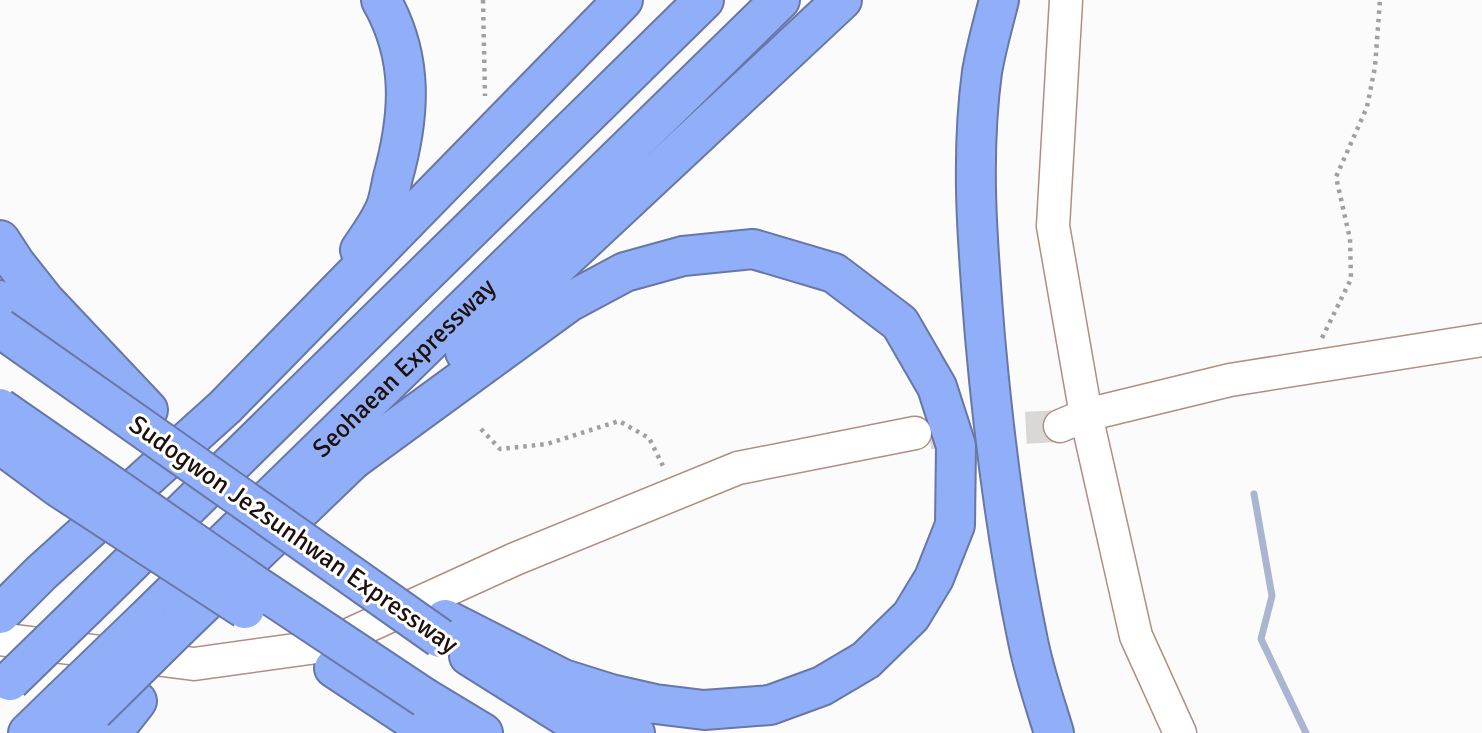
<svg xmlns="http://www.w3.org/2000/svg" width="1482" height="733" font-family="Signika,sans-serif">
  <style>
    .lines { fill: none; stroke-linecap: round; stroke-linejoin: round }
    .stream { stroke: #aab6d1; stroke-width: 7 }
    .minor-tunnel { stroke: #dad8d7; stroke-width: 32; stroke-dasharray: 32 16; stroke-linecap: butt }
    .minor-casing { stroke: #b28d80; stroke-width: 35 }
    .highway-casing { stroke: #6877a5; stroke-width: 42 }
    .path { stroke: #a49f9d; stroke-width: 4.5; stroke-dasharray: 3.5 5; stroke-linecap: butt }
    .minor { stroke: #fff; stroke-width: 32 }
    .highway { stroke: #91aff8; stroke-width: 38 }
    .highway-bridge-casing { stroke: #6877a5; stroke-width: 42; stroke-linecap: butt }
    .highway-bridge { stroke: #91aff8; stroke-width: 38 }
    .labels { text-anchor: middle; stroke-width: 6; stroke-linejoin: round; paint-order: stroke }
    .street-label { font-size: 26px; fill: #1d100b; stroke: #fff }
  </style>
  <rect width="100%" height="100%" fill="#fbfbfb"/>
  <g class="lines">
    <path class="stream" d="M1254 494 1272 596 1261 639 1306 733"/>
    <path class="minor-tunnel" d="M930 433 1060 426"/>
    <g class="minor-casing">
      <path id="minor" d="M1066 0 1053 226 1086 415 1136 636 1180 733
        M1060 426 1086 415 1230 380 1482 340
        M0 639 194 664 324 646 515 559 738 468 915 433"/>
    </g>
    <g class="highway-casing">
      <g id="highway">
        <path d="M999 0C993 24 986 48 982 72 970 160 978 249 985 337 994 439 1007 541 1028 641 1034 672 1045 703 1054 733"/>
        <path d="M0 240 15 263 45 301 148 410"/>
        <path d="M360 250C368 238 377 226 383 213 389 203 390 189 393 177 410 115 414 58 381 0"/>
        <path d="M0 300 67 351"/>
        <path d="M465 352 842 0"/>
        <path d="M347 464 569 302 625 272 683 256 753 249 834 273 900 323 937 387 956 446 955 525 934 578 911 616 866 660 822 686 770 705 704 710 655 704 611 694 563 679 445 619"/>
        <path d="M87 606 704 0"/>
        <path d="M0 614 41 573 225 407 623 0"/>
        <path id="s1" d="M146 619 780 0"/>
        <path d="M178 628 366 447"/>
        <path d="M469 656 592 733"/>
        <path d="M334 668 432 733"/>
        <path d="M573 696 635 733"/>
        <path d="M425 698 483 733"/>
        <path d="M28 733 62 700"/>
        <path d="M72 733 94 711"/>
        <path d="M112 733 137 701"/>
      </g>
    </g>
    <path class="path" d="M483 0 485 96
      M1322 338 1351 279 1350 239 1336 177 1367 107 1375 67 1380 0
      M481 429 500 449 547 444 619 421 649 438 665 470"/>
    <use href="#minor" class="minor"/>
    <use href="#highway" class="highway"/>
    <g class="highway-bridge-casing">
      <path id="highway-bridge" d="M0 328 440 638
        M0 408 255 585 425 698
        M0 444 58 487 245 609
        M10 681 87 606
        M62 700 146 619
        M94 711 178 628"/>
    </g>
    <use href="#highway-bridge" class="highway-bridge"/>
  </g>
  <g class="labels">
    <g class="street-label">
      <text dy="9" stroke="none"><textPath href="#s1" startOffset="360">Seohaean Expressway</textPath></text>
      <text transform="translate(294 534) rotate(35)" y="9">Sudogwon Je2sunhwan Expressway</text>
    </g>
  </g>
</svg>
